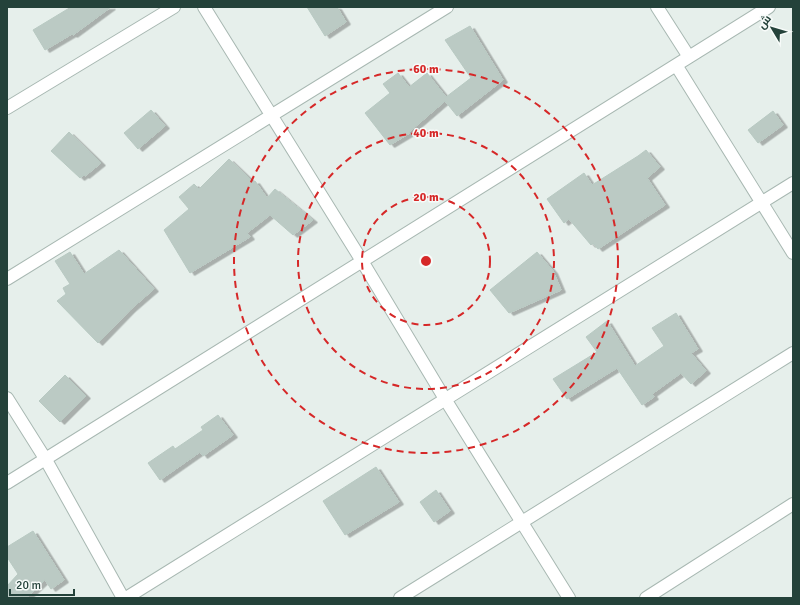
<svg xmlns="http://www.w3.org/2000/svg" width="800" height="605" font-family="Signika,Cairo,sans-serif">
  <style>
    .building { fill: #bbcac4; stroke: #b8c9c2; filter: url(#shadow) }
    .lines { fill: none; stroke-linecap: round; stroke-linejoin: round }
    .street-casing { stroke: #a8b8b2; stroke-width: 14 }
    .street { stroke: #fff; stroke-width: 12 }
    .ring { fill: none; stroke: #d62828; stroke-width: 2; stroke-dasharray: 7 5 }
    .centre { fill: #d62828; stroke: #f7fbf9; stroke-width: 2 }
    .ring-label { font-size: 12px; text-anchor: middle; font-weight: bold; fill: #d62828; stroke: #f7fbf9; stroke-width: 3; stroke-linejoin: round; paint-order: stroke }
  </style>
  <defs>
    <filter id="shadow"><feDropShadow dx="4.5" dy="2.5" stdDeviation="0" flood-color="#0004"/></filter>
  </defs>
  <rect width="100%" height="100%" fill="#e6efeb"/>
  <path class="building" d="M71 7H111L73 35 72 34 45 50 33 30Z
    M307 7H337L346 22 325 36Z
    M470 26 503 80 457 116 445 101 409 132 410 133 390 145 365 113 390 93 383 84 398 73 409 87 427 73 446 97 471 78 445 40Z
    M151 110 165 126 138 149 124 133Z
    M773 111 783 125 758 143 748 130Z
    M69 132 101 163 85 176 84 175 80 178 51 151Z
    M646 150 660 167 647 178 665 205 598 249 593 243 591 245 569 219 564 223 547 199 584 173 592 185 638 156Z
    M229 159 253 182 255 181 267 198 275 189 313 220 293 235 270 215 247 233 250 237 190 273 164 230 189 209 179 197 194 184 199 189Z
    M119 250 154 289 131 309 98 343 57 301 66 294 63 288 70 284 55 261 70 252 84 274Z
    M537 252 553 271 561 290 509 313 490 290Z
    M676 313 698 349 691 353 706 371 691 384 681 373 652 394 654 397 642 405 617 368 567 399 553 379 597 352 586 337 607 321 635 366 664 346 652 328Z
    M65 375 86 396 60 422 39 401Z
    M218 415 233 435 203 456 200 452 160 480 148 463 173 446 175 449 203 430 201 427Z
    M376 467 399 502 345 535 323 501Z
    M436 490 450 511 434 522 420 502Z
    M33 531 64 580 51 589 45 580 26 598H7V586L18 574 7 557V547Z"/>
  <g class="lines">
    <g class="street-casing">
      <path id="street" d="M204 7 362 261 445 399 569 598
        M657 7 689 57
        M676 65 793 253
        M7 108 174 7
        M7 279 447 7
        M7 398 46 460 123 598
        M7 483 769 7
        M126 598 793 183
        M400 598 793 353
        M646 598 793 504"/>
    </g>
    <use href="#street" class="street"/>
  </g>
  <g class="ring">
    <circle cx="426" cy="261" r="64"/>
    <circle cx="426" cy="261" r="128"/>
    <circle cx="426" cy="261" r="192"/>
  </g>
  <circle cx="426" cy="261" r="6" class="centre"/>
  <g class="ring-label">
    <text x="426" y="73">60 m</text>
    <text x="426" y="137">40 m</text>
    <text x="426" y="201">20 m</text>
  </g>
  <rect width="800" height="605" fill="none" stroke="#24423a" stroke-width="16"/>
  <g transform="translate(772 28) rotate(308)" stroke="#f7fbf9" stroke-width="3" paint-order="stroke">
  <path d="M0-3L7 15L0 10L-7 15Z" fill="#24423a"/>
  <text y="-6" font-size="11" font-weight="bold" text-anchor="middle" fill="#24423a">ش</text>
  </g>
  <path d="M10 589v6h64v-6" fill="none" stroke="#24423a" stroke-width="2"/>
  <text x="16" y="589" font-size="12" fill="#24423a" stroke="#f7fbf9" stroke-width="3" paint-order="stroke">20 m</text>
</svg>
